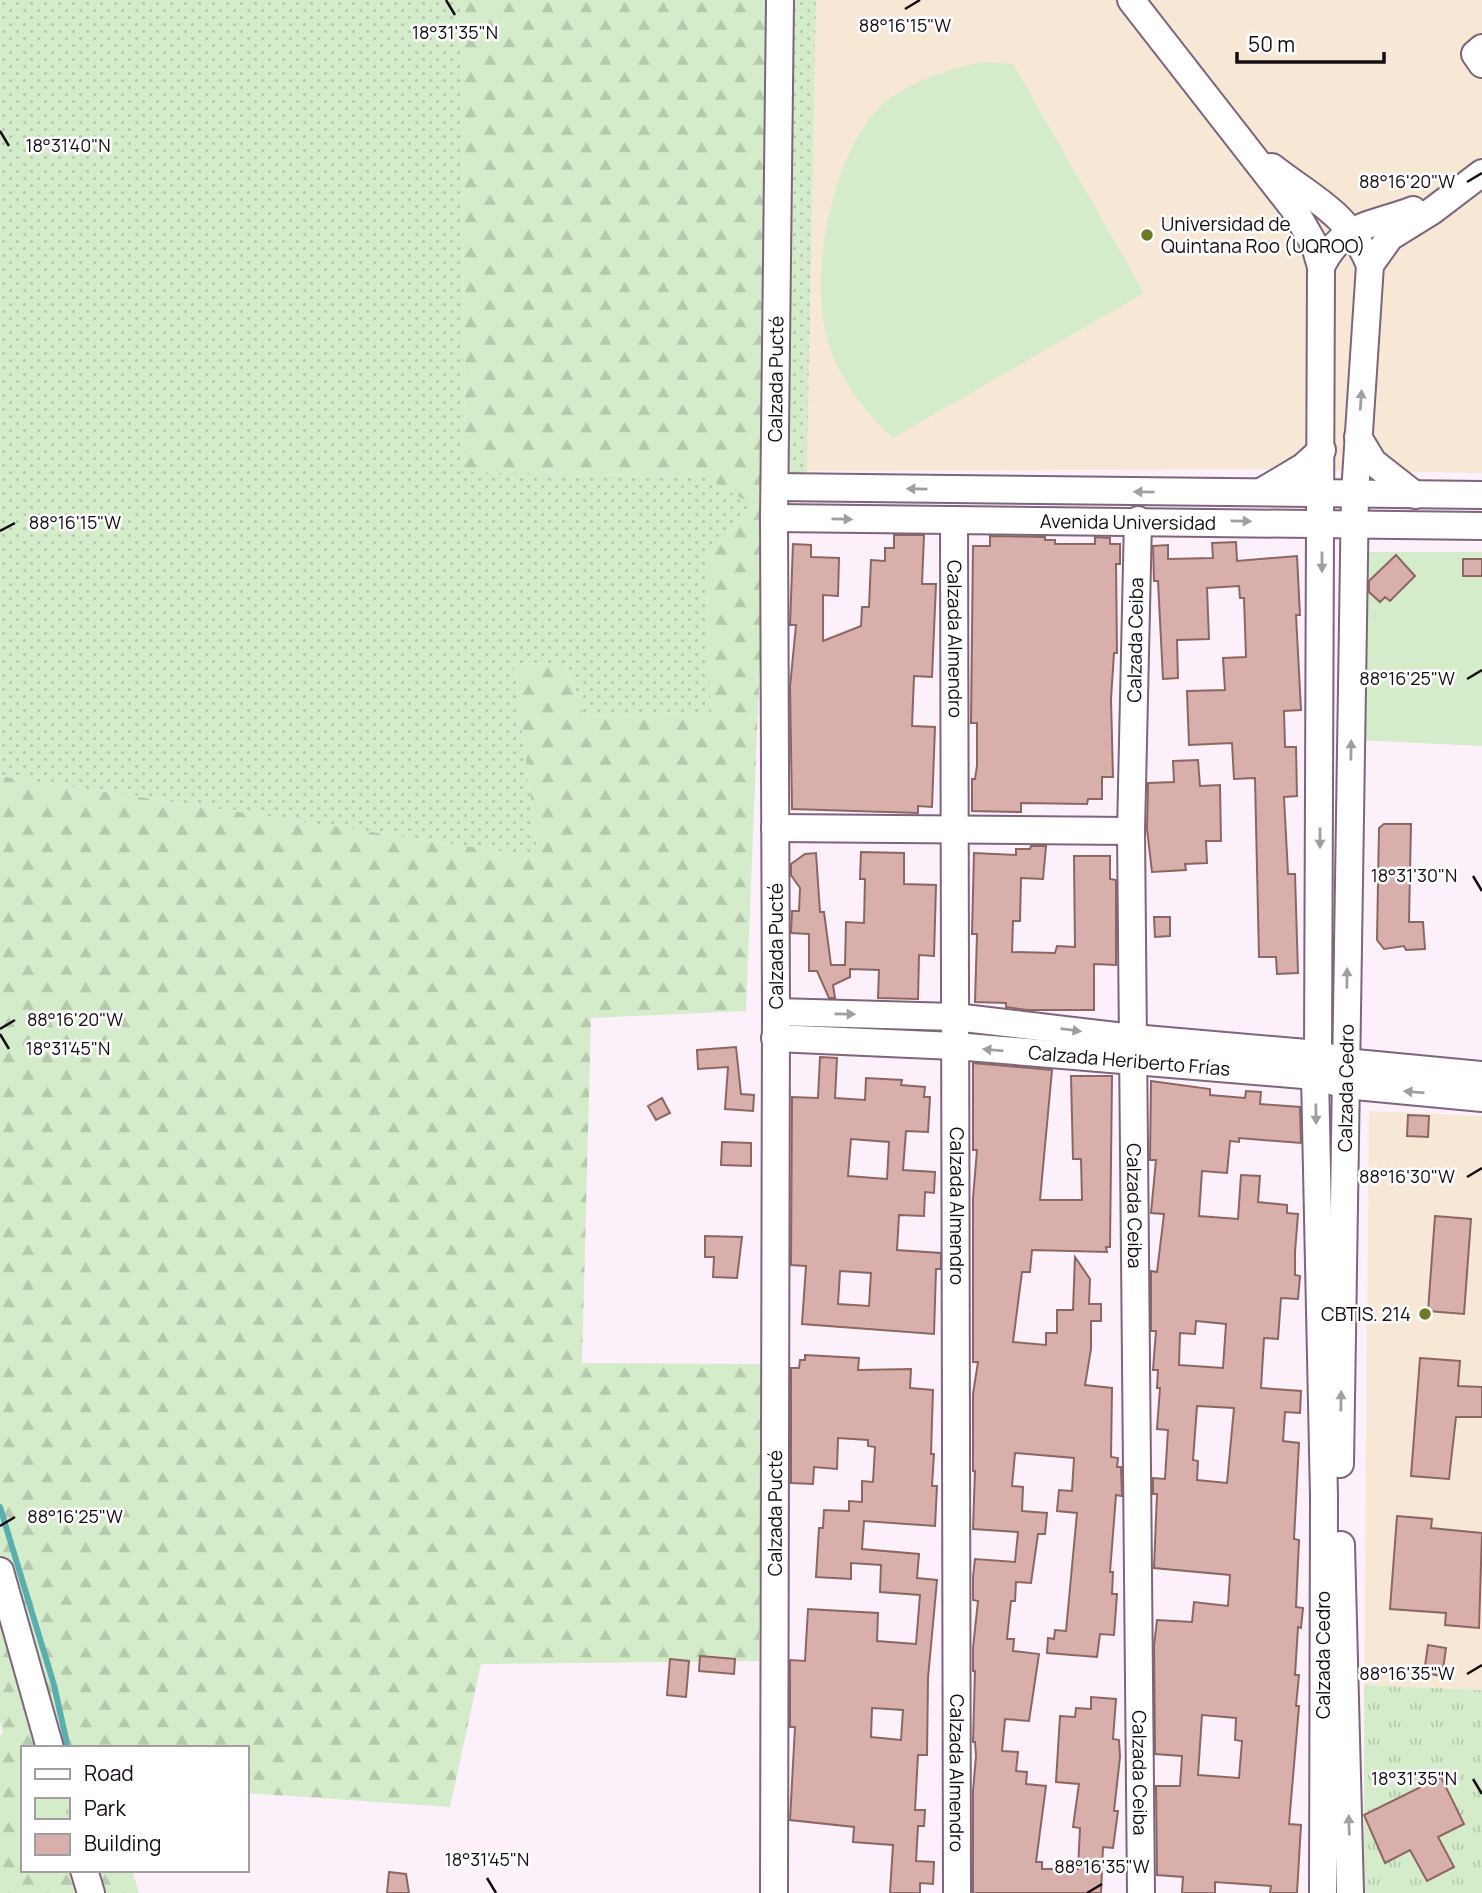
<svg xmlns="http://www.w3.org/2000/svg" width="1482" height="1893" font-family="Manrope,sans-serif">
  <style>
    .education { fill: #f6e8d5 }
    .grass { fill: url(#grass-dots) }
    .forest { fill: url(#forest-firs) }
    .park { fill: url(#park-tufts) }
    .pitch { fill: #d5ecca }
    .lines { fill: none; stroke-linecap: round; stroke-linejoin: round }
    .stream { stroke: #58afae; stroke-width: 6 }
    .building { fill: #d9afab; stroke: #8c6662; stroke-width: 2; fill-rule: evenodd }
    .minor-casing { stroke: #7e647d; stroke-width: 30 }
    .minor { stroke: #fff; stroke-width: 26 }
    .oneway { fill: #a19ea1 }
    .ticks { fill: none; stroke: #150c15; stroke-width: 2.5 }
    .poi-dot { fill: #6f7822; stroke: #fff; stroke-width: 2.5 }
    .labels { text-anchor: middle; stroke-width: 5; stroke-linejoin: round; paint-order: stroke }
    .poi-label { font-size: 19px; fill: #150c15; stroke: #fff; text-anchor: start }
    .street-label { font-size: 19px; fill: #150c15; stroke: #fff }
    .ticks-label { font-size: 18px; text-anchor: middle; fill: #150c15; stroke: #fff; stroke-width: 5; stroke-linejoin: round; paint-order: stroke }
  </style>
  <defs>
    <pattern id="grass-dots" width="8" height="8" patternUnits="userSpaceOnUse" patternTransform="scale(1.75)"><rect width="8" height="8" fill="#d5ecca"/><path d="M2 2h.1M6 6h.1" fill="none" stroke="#b6c9ad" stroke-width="1.8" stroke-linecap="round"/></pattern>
    <pattern id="forest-firs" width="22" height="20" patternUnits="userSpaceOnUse" patternTransform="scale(1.75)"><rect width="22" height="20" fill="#d5ecca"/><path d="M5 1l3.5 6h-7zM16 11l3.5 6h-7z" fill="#b6c9ad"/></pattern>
    <pattern id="park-tufts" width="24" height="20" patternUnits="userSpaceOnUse" patternTransform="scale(1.75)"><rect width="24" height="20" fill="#d5ecca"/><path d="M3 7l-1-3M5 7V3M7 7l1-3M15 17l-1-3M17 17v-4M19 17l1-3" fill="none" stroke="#b6c9ad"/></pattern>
  </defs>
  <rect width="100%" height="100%" fill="#fcf0fb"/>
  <path class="education" d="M816 0H1482V473L1262 469 807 471Z
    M1369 1111 1482 1116V1690L1364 1685Z"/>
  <path class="grass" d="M0 0H461L465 472 702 476 755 506 706 558 711 712 584 717 566 663 514 664 538 857 0 776Z
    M767 0H816L807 471 764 557Z"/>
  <path class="forest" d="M461 0H767L764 557 746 1011 591 1018 582 1363 762 1364 759 1661 481 1664 450 1807 247 1793V1748H23V1870H132L139 1893H0V1735L3 1734 0 1720V776L538 857 514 664 566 663 584 717 711 712 706 558 755 506 702 476 465 472Z"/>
  <path class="park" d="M1364 1685 1482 1690V1893H1364Z"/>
  <path class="pitch" d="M980 62 1013 64 1144 293 893 438C866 412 843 385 830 348 806 283 831 151 883 104 909 81 949 70 980 62Z
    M1360 552H1482V746L1357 740Z"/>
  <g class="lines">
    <path class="stream" d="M0 1507 54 1685 68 1748"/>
  </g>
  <path class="building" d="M894 535H924L922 584H936L932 677 914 676 912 726 935 727 932 807 918 806V813L792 809 790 687 796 625H790L793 544 811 545V557L839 558 838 596 823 595V641L861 626 862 607H869L871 560 885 561V548H894Z
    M990 536 1045 537V540H1055V544H1095V537L1110 538V544H1120V564H1116L1117 653H1114L1111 699 1113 777H1102V799H1088L1087 804 1021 803V812L972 811V779H975L977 766V723H971L973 546H990Z
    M1236 542 1237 561 1297 556 1300 615H1296L1301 710 1284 711 1285 747H1296L1297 796 1284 797 1288 874H1295L1298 973 1277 974 1276 957H1259L1255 778 1234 779 1232 743 1189 745 1187 691 1225 690 1223 658 1246 657 1244 598H1240L1239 586 1207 588 1209 639 1177 640 1178 678 1163 679 1158 581H1154L1153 546 1168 545V559L1213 558 1212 543Z
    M1396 555 1415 576 1390 601 1385 597 1380 602 1369 592V581Z
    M1463 559H1482V576H1463Z
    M1198 760 1200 786 1220 785 1221 841H1206L1207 863 1185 864 1186 870 1152 872 1147 829 1148 783 1174 782 1173 761Z
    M1384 824H1411L1409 922H1423L1425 949 1406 950 1404 946 1384 949 1377 940 1379 828Z
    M1031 846H1046L1043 879 1021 878 1020 921H1013L1012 952 1055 953 1057 946 1075 947 1074 856H1110V879L1116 880V965L1094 964V1010H1027L1006 1007V1003L975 1002 977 934H972L974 853 1016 855V849H1030Z
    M861 852 904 853V884L936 885 934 956 919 955 918 999 878 998 879 970 850 969V977L833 985 835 998H829L817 971H809V934L791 933 792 911H799L800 888 791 875V864L805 854 816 853 820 912H824L831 965H845L846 922 864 923 865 879H860Z
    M1154 917H1170V936L1155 937Z
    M736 1047 741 1094 754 1095 753 1111 725 1109 728 1067 698 1069 697 1050Z
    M820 1057 837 1058 835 1098 865 1100 866 1078 902 1080 901 1085 925 1087 924 1097H930L928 1132 906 1131 903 1170 935 1172 934 1193 925 1192 924 1216 899 1215 897 1250 941 1253V1269H936L934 1334 802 1324 806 1266 791 1265 792 1097 818 1098ZM851 1139 889 1142 887 1179 848 1176ZM840 1271 871 1273 869 1306 838 1304Z
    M973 1063 1052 1070 1040 1200H1082L1081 1159H1073L1071 1076H1112L1110 1247H1106L1107 1252 1032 1250 1030 1272H1022L1013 1342 1046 1345V1333H1057V1310H1073L1075 1257 1090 1279 1089 1304H1101V1321H1091V1349L1085 1385 1112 1388 1111 1457 1118 1458 1117 1467H1121L1122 1496 1116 1495 1110 1572H1113L1112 1594H1117L1114 1635 1100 1634 1097 1657 1047 1653 1048 1638 1054 1639 1055 1630 1066 1631 1077 1513 1057 1511 1059 1490 1072 1491 1074 1458 1015 1453 1012 1486 1023 1487 1022 1511 1047 1513 1045 1534H1038L1031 1583 1016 1582 1015 1601H1011L1007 1639H1014L1013 1651 1039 1654 1029 1721 1005 1719 1002 1751 1018 1752 1016 1771 1027 1772 1026 1784 1046 1786 1036 1862H1042V1869H1078L1080 1828 1073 1827 1079 1784 1056 1782 1060 1716 1075 1717 1076 1708 1091 1709V1697L1116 1699 1113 1739 1119 1740 1120 1757 1114 1811H1118L1113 1848 1103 1847 1101 1893H973V1791L976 1756 975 1742H973L975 1671H973V1648L978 1601 973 1600V1577L975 1559 1015 1562 1018 1532 973 1529 975 1471H973V1394L978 1362H973V1198L977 1150H973Z
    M1151 1081 1210 1089V1095L1245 1098 1246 1091 1261 1092 1260 1104 1300 1107 1301 1143 1239 1138V1142L1230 1141 1227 1173 1202 1171 1199 1216 1238 1219 1241 1175 1260 1176 1258 1202 1287 1205V1213L1298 1214 1295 1252V1275L1300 1276 1298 1299 1281 1298 1278 1339 1264 1338 1261 1388 1301 1391 1300 1413 1285 1412 1283 1441 1299 1443 1294 1539 1299 1540 1296 1607 1303 1608 1301 1628 1298 1627 1295 1675H1299L1296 1706H1299L1289 1824 1301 1825 1297 1893H1270L1271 1886 1215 1882V1893H1182L1183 1877 1157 1875 1156 1786H1180L1182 1756 1155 1754 1154 1646 1157 1620 1192 1622 1194 1602 1228 1606 1230 1575 1154 1568 1157 1494H1153V1478L1165 1479 1168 1430 1157 1429 1160 1388H1157L1158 1370H1153L1156 1331H1151V1271L1157 1272 1164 1214 1151 1213 1156 1160H1150ZM1196 1321 1226 1324 1223 1368 1179 1365 1180 1333 1195 1334ZM1197 1406 1234 1408 1227 1483 1197 1480 1198 1461 1193 1460ZM1202 1715 1236 1718 1235 1740 1242 1741 1239 1778 1198 1775Z
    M662 1098 670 1113 656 1120 648 1106Z
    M1408 1115 1429 1116 1428 1137 1407 1136Z
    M722 1142 751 1143V1166L721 1165Z
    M1435 1216 1471 1219 1464 1314 1428 1311Z
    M705 1236 742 1237 737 1278 713 1277 714 1257H705Z
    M805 1355 859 1358 858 1370 911 1369 910 1388 933 1390 931 1454H934L932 1486H937L935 1526 864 1521 862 1549 919 1554 917 1578 937 1580 928 1678 927 1755H918L915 1810H925L924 1826H918L916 1861 934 1862 933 1884 920 1883V1893H890L893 1845 853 1842 854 1827 790 1820 795 1727H790V1660L805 1661 808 1609 878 1613 877 1641 916 1644 920 1595 880 1592 881 1565 851 1563V1579L816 1577 819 1528H823L824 1510 849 1511V1501L862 1502V1481L873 1482 875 1447 868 1446V1440L838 1438 837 1469 814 1467 813 1484 791 1483V1368H799L800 1360H805ZM872 1708 903 1710 901 1740 871 1737Z
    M1420 1358 1460 1361 1458 1386 1482 1387V1417H1456L1449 1479 1411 1476Z
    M1397 1516 1432 1519 1431 1528 1482 1533 1479 1628 1445 1625 1446 1613 1390 1609Z
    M1428 1645 1446 1648 1442 1676 1424 1673Z
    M700 1656 735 1659 734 1674 699 1671Z
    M670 1659 689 1661 686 1697 667 1695Z
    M1441 1777 1464 1824 1438 1837 1454 1867 1427 1881 1410 1850 1385 1863 1364 1815Z
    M389 1872 406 1874 409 1893H387Z"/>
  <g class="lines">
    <g class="minor-casing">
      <g id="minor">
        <path d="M1131 0 1294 209 1315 246 1321 267 1318 1054 1315 1076 1324 1497 1323 1893"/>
        <path d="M1482 48 1475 54 1482 64"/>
        <path d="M1272 167C1314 200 1348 213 1370 265"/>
        <path d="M1321 267C1342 223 1372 226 1413 210"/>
        <path d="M1358 437 1373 462 1415 495"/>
        <path d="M775 487 1482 495"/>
        <path d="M1261 492 1303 467 1322 450"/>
        <path id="s1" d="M774 518 1482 526"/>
        <path id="s2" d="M954 520C959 977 956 1435 957 1893"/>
        <path id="s3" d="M1138 520 1131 831 1141 1893"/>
        <path d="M775 828 1131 831"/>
        <path d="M776 1012 955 1017 1133 1038 1318 1054 1345 1062 1482 1075"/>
        <path id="s4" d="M775 1038 955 1046 1315 1076 1345 1085 1482 1098"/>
        <path id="s5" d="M1340 1464 1355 493 1370 265 1390 237 1432 211 1482 173"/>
        <path d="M1341 1545 1350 1893"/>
        <path d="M0 1571 50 1748"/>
        <path d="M84 1870 91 1893"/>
        <path id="s6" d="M774 1893 776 1012 774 518 780 0"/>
      </g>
    </g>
    <use href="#minor" class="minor"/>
  </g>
  <defs><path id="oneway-solid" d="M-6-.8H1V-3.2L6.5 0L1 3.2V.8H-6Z" transform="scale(1.75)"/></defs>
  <g class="oneway">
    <use href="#oneway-solid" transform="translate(1361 400) rotate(-86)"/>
    <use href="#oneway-solid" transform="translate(917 489) rotate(-179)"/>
    <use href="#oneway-solid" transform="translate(1144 492) rotate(-179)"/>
    <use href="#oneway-solid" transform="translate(842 519) rotate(1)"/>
    <use href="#oneway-solid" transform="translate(1241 521) rotate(1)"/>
    <use href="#oneway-solid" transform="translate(1322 562) rotate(90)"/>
    <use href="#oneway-solid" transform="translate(1351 750) rotate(-89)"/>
    <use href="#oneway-solid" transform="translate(1320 838) rotate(90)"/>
    <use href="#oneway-solid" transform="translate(1347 978) rotate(-89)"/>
    <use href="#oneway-solid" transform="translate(845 1014) rotate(1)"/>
    <use href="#oneway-solid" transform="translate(1071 1030) rotate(7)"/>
    <use href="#oneway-solid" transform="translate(993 1050) rotate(-175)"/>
    <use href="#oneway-solid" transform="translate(1414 1092) rotate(-175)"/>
    <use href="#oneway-solid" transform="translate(1316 1114) rotate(89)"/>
    <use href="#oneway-solid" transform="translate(1341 1401) rotate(-89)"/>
    <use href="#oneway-solid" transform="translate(1349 1825) rotate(-92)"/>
  </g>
  <path class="ticks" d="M446 0 455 15M905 9 920 0M0 131 9 146M1467 182 1482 173M0 531 15 523M1467 679 1482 670M1473 876 1482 891M0 1029 15 1020M0 1034 9 1049M1467 1177 1482 1168M0 1526 15 1517M1467 1674 1482 1665M1473 1779 1482 1794M487 1878 496 1893M1087 1893 1102 1884"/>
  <g class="poi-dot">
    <circle cx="1147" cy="235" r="7"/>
    <circle cx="1425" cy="1314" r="7"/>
  </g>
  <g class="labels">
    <g class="poi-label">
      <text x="1161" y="231">Universidad de<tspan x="1161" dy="22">Quintana Roo (UQROO)</tspan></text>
      <text x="1411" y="1321" text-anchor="end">CBTIS. 214</text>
    </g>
    <g class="street-label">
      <text dy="7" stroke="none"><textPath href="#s6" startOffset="1514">Calzada Pucté</textPath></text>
      <text dy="7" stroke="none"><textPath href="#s1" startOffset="354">Avenida Universidad</textPath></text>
      <text dy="7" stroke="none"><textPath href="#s2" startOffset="119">Calzada Almendro</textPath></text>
      <text transform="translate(1135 640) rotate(-89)" y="7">Calzada Ceiba</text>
      <text transform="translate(776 946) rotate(-90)" y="7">Calzada Pucté</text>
      <text dy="7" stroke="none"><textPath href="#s4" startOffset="355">Calzada Heriberto Frías</textPath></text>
      <text dy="7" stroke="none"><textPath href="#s5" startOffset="376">Calzada Cedro</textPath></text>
      <text dy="7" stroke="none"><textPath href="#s2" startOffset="686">Calzada Almendro</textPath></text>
      <text dy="7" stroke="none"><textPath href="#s3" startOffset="686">Calzada Ceiba</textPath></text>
      <text dy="7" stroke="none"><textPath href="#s6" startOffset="380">Calzada Pucté</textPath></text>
      <text transform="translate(1323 1655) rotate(-90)" y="7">Calzada Cedro</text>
      <text dy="7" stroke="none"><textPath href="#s2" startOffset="1253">Calzada Almendro</textPath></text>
      <text dy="7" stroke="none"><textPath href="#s3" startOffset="1253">Calzada Ceiba</textPath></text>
    </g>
  </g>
  <g class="ticks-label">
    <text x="905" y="32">88°16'15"W</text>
    <text x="455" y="39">18°31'35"N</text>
    <text x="68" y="152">18°31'40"N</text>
    <text x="1407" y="188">88°16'20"W</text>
    <text x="75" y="529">88°16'15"W</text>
    <text x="1407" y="685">88°16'25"W</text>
    <text x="1414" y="882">18°31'30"N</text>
    <text x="75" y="1026">88°16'20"W</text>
    <text x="68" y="1055">18°31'45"N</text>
    <text x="1407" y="1183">88°16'30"W</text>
    <text x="75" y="1523">88°16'25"W</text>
    <text x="1407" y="1680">88°16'35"W</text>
    <text x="1414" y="1785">18°31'35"N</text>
    <text x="487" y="1866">18°31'45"N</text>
    <text x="1102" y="1873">88°16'35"W</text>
  </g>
  <rect x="21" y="1746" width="228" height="126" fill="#ffffff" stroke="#a19ea1" stroke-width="2"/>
  <rect x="35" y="1769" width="35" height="10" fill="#ffffff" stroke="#a19ea1" stroke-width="2"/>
  <text x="84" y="1781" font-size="21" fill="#150c15">Road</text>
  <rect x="35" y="1798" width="35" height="21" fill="url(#park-tufts)" stroke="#a19ea1" stroke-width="2"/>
  <text x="84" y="1816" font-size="21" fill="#150c15">Park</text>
  <rect x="35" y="1834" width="35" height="21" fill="#d9afab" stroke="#a19ea1" stroke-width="2"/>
  <text x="84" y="1851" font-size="21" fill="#150c15">Building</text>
  <path d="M1237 52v10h147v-10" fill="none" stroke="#150c15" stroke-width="3.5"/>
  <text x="1248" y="52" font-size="21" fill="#150c15" stroke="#ffffff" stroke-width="5" paint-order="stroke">50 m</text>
</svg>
